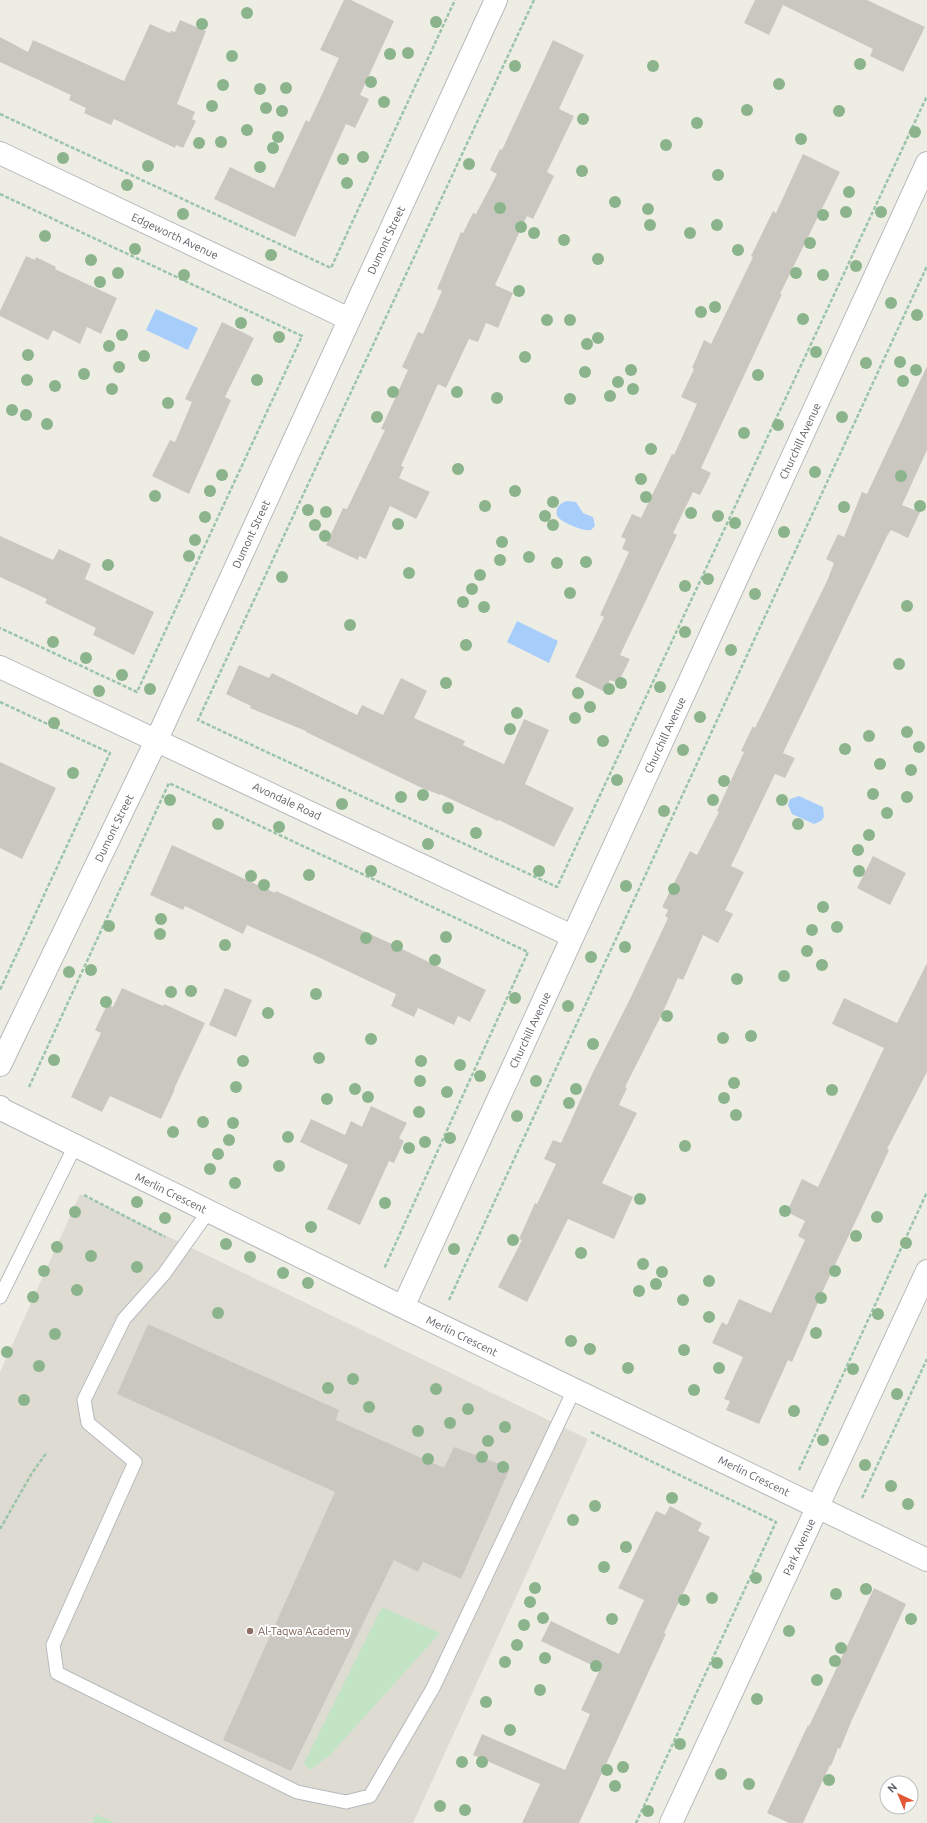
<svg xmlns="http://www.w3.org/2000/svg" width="927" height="1823" font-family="Ubuntu,sans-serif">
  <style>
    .education { fill: #dedcd2 }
    .green { fill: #c2e4c5 }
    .water { fill: #a7cdfb }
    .building { fill: #cac7c1 }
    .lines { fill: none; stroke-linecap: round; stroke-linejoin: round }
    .service-casing { stroke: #b7b9be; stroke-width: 15 }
    .minor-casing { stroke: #b7b9be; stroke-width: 24 }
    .path { stroke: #9cc4ab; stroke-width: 2.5; stroke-dasharray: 4 2; stroke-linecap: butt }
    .service { stroke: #fff; stroke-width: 13 }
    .minor { stroke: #fff; stroke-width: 22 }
    .tree { fill: #8bb48d }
    .education-dot { fill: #8d6e63; stroke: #fff; stroke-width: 1.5 }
    .labels { text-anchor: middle; stroke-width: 3.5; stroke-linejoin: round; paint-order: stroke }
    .street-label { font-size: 11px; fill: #5c5f64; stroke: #fff }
    .education-label { font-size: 11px; fill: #785e54; stroke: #fff; text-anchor: start }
  </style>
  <rect width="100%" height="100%" fill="#eeede4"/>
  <path class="education" d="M80 1194 588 1439 413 1823H0V1372Z"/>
  <path class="green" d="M382 1607 440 1633 330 1755 310 1770 304 1763Z
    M96 1814 115 1823H92Z"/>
  <path class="water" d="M156 309 198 328 188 350 146 330Z
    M567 501 576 502 583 513 593 517 595 526 591 530C585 532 563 523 559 518 552 510 561 502 567 501Z
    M517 621 558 641 549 663 507 642Z
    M799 796 823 807 824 817 821 821 814 824 792 814 788 805 790 799Z"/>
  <path class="building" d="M344 0H351L394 21 360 95 369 99 355 128 346 124 295 237 214 199 230 167 274 188 306 120 309 122 339 58 320 50Z
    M755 0H867L925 27 903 72 870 56 873 49 783 5 769 35 744 23Z
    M180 20 206 31 177 104 195 112 192 119 196 121 183 148 176 145 175 148 114 119 111 125 84 113 86 108 69 100 71 95 0 62V37L28 52 33 40 124 81 150 24 170 33 171 31 175 32Z
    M553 40 584 55 559 109 574 116 547 172 554 176 533 219 527 216 495 285 513 293 498 328 486 323 478 342 469 339 446 388 438 384 401 466 404 467 399 478 430 492 416 519 390 506 366 559 359 556 358 560 326 545 343 508 347 509 385 430 381 429 408 370 402 367 418 332 423 334 442 291 437 289 461 232 463 233 473 213 476 214 497 174 490 170 500 149 502 150Z
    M803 154 840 172 780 294H782L701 468 711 473 700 495 693 492 673 533 677 535 620 655 630 659 618 683 610 680 605 692 575 677 604 617 600 615 629 552 622 549 626 539 621 537 632 514 641 518 672 454 674 455 697 404 681 397 694 369 692 368 704 340 711 344 753 257 751 256 773 211 776 213Z
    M26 256 35 260 36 257 56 267 55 269 117 298 101 334 87 327 80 344 53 330 48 340 0 316V311Z
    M222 322 254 338 225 397 231 400 189 494 152 476 170 440 175 442 192 402 185 399Z
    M927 366V450L902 505 920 512 908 538 891 530 887 536 783 753 795 758 785 778 775 774 731 866 744 872 725 910 733 914 718 943 703 935 683 980 678 978 662 1014 625 1087 627 1088 619 1105 637 1113 602 1183 633 1197 614 1239 568 1219 527 1302 498 1287 522 1240 519 1239 535 1203 537 1204 556 1164 544 1159 553 1140 561 1143 593 1072 630 999 668 918 665 916 668 910 662 907 690 851 697 855 719 812 717 811 744 752 741 751 753 726 755 728 827 581 834 563 826 559 838 534 844 537 862 492 867 494Z
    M0 536 53 560 59 549 91 564 85 579 154 612 134 655 93 635 96 628 45 603 47 599 0 577Z
    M239 665 269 678 272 673 357 715 362 705 383 715 401 678 427 691 414 718 465 741 463 745 504 764 524 719 549 730 525 784 574 808 554 847 499 820 498 821 440 794V795L422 788 306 732V731L250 708 251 706 226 694Z
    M0 762 56 788 22 859 0 848Z
    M172 845 275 893 276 891 394 945 486 990 470 1022 458 1016 454 1025 418 1008 414 1017 391 1006 396 994 316 956 247 925 243 934 185 906 183 910 150 895Z
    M873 856 906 873 890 905 857 888Z
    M927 963V1072L887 1149 889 1150 883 1163 826 1284 792 1362 788 1360 759 1424 726 1410 730 1401 724 1399 743 1357 712 1343 722 1322 727 1325 739 1299 771 1313 805 1240 798 1236 805 1221 787 1212 802 1179 818 1187 884 1048 832 1024 844 998 897 1023Z
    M122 988 163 1006 164 1004 205 1023 174 1089H175L161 1119 110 1096 102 1112 71 1097 101 1033 95 1030 107 1005 113 1007Z
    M225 988 252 1000 236 1037 209 1025Z
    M371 1106 407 1123 399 1138 404 1141 394 1163 389 1161 360 1225 327 1209 348 1165 300 1142 311 1119 345 1135 351 1121 362 1127Z
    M148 1324 339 1410 336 1420 444 1468 454 1447 510 1468 461 1579 423 1562 418 1572 394 1560 291 1771 223 1740 335 1492 117 1394Z
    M670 1506 702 1523 698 1531 710 1537 664 1633 666 1634 579 1823H522L540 1784 473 1755 482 1734 565 1770 590 1714 581 1710 600 1669 541 1641 551 1621 619 1654 644 1600 618 1588 656 1511 665 1515Z
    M874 1588 906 1604 852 1720 840 1749 838 1748 831 1766 830 1765 803 1823H789L767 1813 808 1725 809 1726 831 1680Z"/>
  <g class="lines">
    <g class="service-casing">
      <path id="service" d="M208 1212 164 1274 124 1319 84 1400 88 1423 135 1462 53 1645 57 1673 297 1792 346 1802 370 1796 433 1688 574 1390
        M0 1297 75 1146"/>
    </g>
    <g class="minor-casing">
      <path id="minor" d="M0 153 349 319
        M0 667 572 936
        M0 1065 157 739 496 0
        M0 1107 1 1109 403 1307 927 1560
        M403 1307 927 163
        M671 1823 927 1271"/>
    </g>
    <path class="path" d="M534 0 198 720 557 887 927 96
      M0 114 331 268 455 0
      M0 194 302 336 137 692 0 628
      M0 702 110 753 0 990
      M29 1087 169 783 528 952 384 1269
      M84 1195 165 1237
      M449 1300 927 266
      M591 1432 776 1522 636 1823
      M799 1470 927 1192
      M862 1498 927 1359
      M0 1529 32 1473 47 1452"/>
    <use href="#service" class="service"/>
    <use href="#minor" class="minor"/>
  </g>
  <g class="tree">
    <circle cx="247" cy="13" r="6"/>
    <circle cx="436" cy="22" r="6"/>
    <circle cx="202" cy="24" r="6"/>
    <circle cx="408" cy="53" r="6"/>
    <circle cx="390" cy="54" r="6"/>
    <circle cx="232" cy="56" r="6"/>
    <circle cx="860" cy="64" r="6"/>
    <circle cx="515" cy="66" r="6"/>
    <circle cx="653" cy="66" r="6"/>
    <circle cx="371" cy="82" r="6"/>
    <circle cx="779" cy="84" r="6"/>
    <circle cx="223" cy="85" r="6"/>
    <circle cx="286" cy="88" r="6"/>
    <circle cx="260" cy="89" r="6"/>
    <circle cx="384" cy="102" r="6"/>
    <circle cx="212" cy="106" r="6"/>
    <circle cx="266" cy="108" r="6"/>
    <circle cx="747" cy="110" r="6"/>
    <circle cx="282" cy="111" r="6"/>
    <circle cx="839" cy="111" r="6"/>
    <circle cx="583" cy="119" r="6"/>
    <circle cx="697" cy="123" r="6"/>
    <circle cx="247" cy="130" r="6"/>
    <circle cx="915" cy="132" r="6"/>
    <circle cx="278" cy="137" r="6"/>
    <circle cx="801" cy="139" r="6"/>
    <circle cx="221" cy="142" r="6"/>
    <circle cx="199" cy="143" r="6"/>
    <circle cx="666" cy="145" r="6"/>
    <circle cx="273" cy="148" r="6"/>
    <circle cx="363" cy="157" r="6"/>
    <circle cx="63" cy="158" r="6"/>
    <circle cx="343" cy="159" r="6"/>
    <circle cx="469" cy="164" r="6"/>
    <circle cx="148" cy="166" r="6"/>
    <circle cx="260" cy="167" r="6"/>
    <circle cx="582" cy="171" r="6"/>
    <circle cx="718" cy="175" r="6"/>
    <circle cx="347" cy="183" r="6"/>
    <circle cx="127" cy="185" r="6"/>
    <circle cx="849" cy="192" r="6"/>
    <circle cx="615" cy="202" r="6"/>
    <circle cx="500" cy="208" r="6"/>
    <circle cx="648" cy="209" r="6"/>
    <circle cx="846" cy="212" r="6"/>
    <circle cx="881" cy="212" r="6"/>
    <circle cx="183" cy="214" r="6"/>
    <circle cx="823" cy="215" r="6"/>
    <circle cx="650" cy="225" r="6"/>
    <circle cx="717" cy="225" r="6"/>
    <circle cx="521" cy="227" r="6"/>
    <circle cx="534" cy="233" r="6"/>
    <circle cx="690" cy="233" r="6"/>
    <circle cx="45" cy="236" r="6"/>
    <circle cx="564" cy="240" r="6"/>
    <circle cx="810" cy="243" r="6"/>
    <circle cx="135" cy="249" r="6"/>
    <circle cx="738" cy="250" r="6"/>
    <circle cx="271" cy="255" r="6"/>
    <circle cx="598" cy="259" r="6"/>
    <circle cx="91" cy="260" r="6"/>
    <circle cx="856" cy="266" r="6"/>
    <circle cx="118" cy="273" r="6"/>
    <circle cx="796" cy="273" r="6"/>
    <circle cx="184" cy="275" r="6"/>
    <circle cx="823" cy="275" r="6"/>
    <circle cx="100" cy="282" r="6"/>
    <circle cx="519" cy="291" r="6"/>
    <circle cx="891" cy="303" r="6"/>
    <circle cx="715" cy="307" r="6"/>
    <circle cx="701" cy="312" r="6"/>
    <circle cx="917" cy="315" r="6"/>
    <circle cx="803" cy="319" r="6"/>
    <circle cx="547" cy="320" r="6"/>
    <circle cx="570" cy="320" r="6"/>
    <circle cx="241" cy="323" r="6"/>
    <circle cx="122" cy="335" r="6"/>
    <circle cx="279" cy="337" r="6"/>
    <circle cx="598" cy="338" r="6"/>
    <circle cx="587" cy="344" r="6"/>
    <circle cx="109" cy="346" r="6"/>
    <circle cx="816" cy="352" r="6"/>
    <circle cx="28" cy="355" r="6"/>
    <circle cx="144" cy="356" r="6"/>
    <circle cx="525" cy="357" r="6"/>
    <circle cx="900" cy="362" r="6"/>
    <circle cx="866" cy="363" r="6"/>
    <circle cx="119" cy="367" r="6"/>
    <circle cx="631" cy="370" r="6"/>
    <circle cx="916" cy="370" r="6"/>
    <circle cx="585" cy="372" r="6"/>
    <circle cx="84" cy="374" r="6"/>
    <circle cx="758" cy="375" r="6"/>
    <circle cx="27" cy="380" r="6"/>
    <circle cx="257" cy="380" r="6"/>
    <circle cx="903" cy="381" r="6"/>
    <circle cx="618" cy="382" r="6"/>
    <circle cx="55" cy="386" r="6"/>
    <circle cx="112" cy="389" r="6"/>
    <circle cx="633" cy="389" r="6"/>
    <circle cx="393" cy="392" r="6"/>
    <circle cx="457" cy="392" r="6"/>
    <circle cx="610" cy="396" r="6"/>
    <circle cx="497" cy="398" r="6"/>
    <circle cx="570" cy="399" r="6"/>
    <circle cx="168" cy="403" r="6"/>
    <circle cx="12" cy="410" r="6"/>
    <circle cx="26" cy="415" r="6"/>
    <circle cx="377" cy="417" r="6"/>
    <circle cx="842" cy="417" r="6"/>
    <circle cx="47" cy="424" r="6"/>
    <circle cx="778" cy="425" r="6"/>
    <circle cx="744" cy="433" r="6"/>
    <circle cx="651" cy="449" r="6"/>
    <circle cx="458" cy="469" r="6"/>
    <circle cx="815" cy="472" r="6"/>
    <circle cx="222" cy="475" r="6"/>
    <circle cx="901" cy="476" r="6"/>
    <circle cx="641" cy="479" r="6"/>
    <circle cx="210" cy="491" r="6"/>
    <circle cx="515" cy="491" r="6"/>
    <circle cx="155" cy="496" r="6"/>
    <circle cx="646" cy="497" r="6"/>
    <circle cx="553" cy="502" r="6"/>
    <circle cx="485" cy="506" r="6"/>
    <circle cx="920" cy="506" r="6"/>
    <circle cx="844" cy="507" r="6"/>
    <circle cx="308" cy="510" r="6"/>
    <circle cx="326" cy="512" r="6"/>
    <circle cx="691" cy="513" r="6"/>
    <circle cx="545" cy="516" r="6"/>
    <circle cx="718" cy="516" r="6"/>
    <circle cx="205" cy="517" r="6"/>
    <circle cx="735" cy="523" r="6"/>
    <circle cx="398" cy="524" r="6"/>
    <circle cx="315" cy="525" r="6"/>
    <circle cx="553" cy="525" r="6"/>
    <circle cx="784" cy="532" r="6"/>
    <circle cx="325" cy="536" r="6"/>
    <circle cx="195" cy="540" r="6"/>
    <circle cx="502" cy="542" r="6"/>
    <circle cx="189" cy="556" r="6"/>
    <circle cx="529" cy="557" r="6"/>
    <circle cx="500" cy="560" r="6"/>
    <circle cx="586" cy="562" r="6"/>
    <circle cx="557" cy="563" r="6"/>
    <circle cx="108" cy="565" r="6"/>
    <circle cx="409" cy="573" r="6"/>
    <circle cx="480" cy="575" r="6"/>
    <circle cx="282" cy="577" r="6"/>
    <circle cx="708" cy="579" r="6"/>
    <circle cx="685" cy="586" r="6"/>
    <circle cx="472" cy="589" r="6"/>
    <circle cx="570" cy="593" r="6"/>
    <circle cx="755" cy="594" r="6"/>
    <circle cx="463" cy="602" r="6"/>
    <circle cx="907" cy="606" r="6"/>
    <circle cx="484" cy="607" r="6"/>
    <circle cx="350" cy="625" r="6"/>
    <circle cx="685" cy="632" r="6"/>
    <circle cx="53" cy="642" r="6"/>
    <circle cx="466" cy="645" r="6"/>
    <circle cx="731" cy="650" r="6"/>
    <circle cx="86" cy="658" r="6"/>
    <circle cx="899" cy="664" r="6"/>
    <circle cx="122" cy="675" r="6"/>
    <circle cx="446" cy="683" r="6"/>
    <circle cx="621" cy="683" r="6"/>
    <circle cx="660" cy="687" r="6"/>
    <circle cx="150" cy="689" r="6"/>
    <circle cx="609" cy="689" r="6"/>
    <circle cx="99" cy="691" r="6"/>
    <circle cx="578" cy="693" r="6"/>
    <circle cx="590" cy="707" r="6"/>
    <circle cx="517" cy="713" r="6"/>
    <circle cx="700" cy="717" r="6"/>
    <circle cx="575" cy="718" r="6"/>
    <circle cx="54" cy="723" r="6"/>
    <circle cx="510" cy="729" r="6"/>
    <circle cx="907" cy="732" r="6"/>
    <circle cx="869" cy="736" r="6"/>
    <circle cx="603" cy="741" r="6"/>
    <circle cx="919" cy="747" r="6"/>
    <circle cx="845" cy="749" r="6"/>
    <circle cx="683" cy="750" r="6"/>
    <circle cx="880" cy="764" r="6"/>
    <circle cx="911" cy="770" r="6"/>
    <circle cx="73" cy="773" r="6"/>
    <circle cx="617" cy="780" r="6"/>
    <circle cx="724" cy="781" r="6"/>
    <circle cx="873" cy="794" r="6"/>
    <circle cx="423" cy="795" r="6"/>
    <circle cx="401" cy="797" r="6"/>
    <circle cx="907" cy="797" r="6"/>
    <circle cx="170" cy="800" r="6"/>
    <circle cx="713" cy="800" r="6"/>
    <circle cx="782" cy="800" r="6"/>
    <circle cx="342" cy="804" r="6"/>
    <circle cx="448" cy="808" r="6"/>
    <circle cx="664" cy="811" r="6"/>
    <circle cx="887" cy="813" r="6"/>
    <circle cx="218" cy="824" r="6"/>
    <circle cx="798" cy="824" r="6"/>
    <circle cx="279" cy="827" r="6"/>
    <circle cx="476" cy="833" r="6"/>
    <circle cx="869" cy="835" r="6"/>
    <circle cx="428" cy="844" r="6"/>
    <circle cx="858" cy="850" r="6"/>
    <circle cx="371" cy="871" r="6"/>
    <circle cx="539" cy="871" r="6"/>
    <circle cx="859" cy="871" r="6"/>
    <circle cx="309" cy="875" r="6"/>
    <circle cx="251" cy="876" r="6"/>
    <circle cx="264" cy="885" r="6"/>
    <circle cx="626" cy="886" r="6"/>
    <circle cx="674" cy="889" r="6"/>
    <circle cx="823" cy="907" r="6"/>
    <circle cx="161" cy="919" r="6"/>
    <circle cx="109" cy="926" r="6"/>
    <circle cx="837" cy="927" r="6"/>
    <circle cx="812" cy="930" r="6"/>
    <circle cx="160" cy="934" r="6"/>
    <circle cx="446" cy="937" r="6"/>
    <circle cx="366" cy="938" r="6"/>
    <circle cx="225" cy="945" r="6"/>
    <circle cx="397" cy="946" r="6"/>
    <circle cx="625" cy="947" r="6"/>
    <circle cx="807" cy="951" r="6"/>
    <circle cx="591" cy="957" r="6"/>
    <circle cx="435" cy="960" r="6"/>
    <circle cx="822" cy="965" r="6"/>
    <circle cx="91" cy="970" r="6"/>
    <circle cx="69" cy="972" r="6"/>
    <circle cx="784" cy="976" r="6"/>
    <circle cx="737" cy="979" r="6"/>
    <circle cx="191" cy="991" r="6"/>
    <circle cx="171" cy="992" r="6"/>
    <circle cx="316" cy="994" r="6"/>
    <circle cx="515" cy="998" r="6"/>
    <circle cx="106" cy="1002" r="6"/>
    <circle cx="568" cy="1006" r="6"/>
    <circle cx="268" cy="1013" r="6"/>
    <circle cx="667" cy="1016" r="6"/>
    <circle cx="751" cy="1036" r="6"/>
    <circle cx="723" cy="1038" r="6"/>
    <circle cx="371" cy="1039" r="6"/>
    <circle cx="593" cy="1044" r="6"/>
    <circle cx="319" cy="1058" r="6"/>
    <circle cx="54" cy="1060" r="6"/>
    <circle cx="243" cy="1061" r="6"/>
    <circle cx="421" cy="1061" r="6"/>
    <circle cx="460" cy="1065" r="6"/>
    <circle cx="480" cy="1076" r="6"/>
    <circle cx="420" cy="1081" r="6"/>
    <circle cx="536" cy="1081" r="6"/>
    <circle cx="734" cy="1083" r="6"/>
    <circle cx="236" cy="1087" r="6"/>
    <circle cx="355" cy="1089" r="6"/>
    <circle cx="576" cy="1089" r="6"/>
    <circle cx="832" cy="1090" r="6"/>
    <circle cx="447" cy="1092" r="6"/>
    <circle cx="368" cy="1097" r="6"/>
    <circle cx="724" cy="1098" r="6"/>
    <circle cx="327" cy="1099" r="6"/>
    <circle cx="569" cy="1103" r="6"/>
    <circle cx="419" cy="1112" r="6"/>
    <circle cx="736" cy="1115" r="6"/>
    <circle cx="517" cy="1116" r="6"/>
    <circle cx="203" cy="1122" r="6"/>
    <circle cx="233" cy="1123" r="6"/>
    <circle cx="173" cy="1132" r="6"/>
    <circle cx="288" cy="1137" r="6"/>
    <circle cx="450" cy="1138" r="6"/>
    <circle cx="229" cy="1140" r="6"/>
    <circle cx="425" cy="1142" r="6"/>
    <circle cx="685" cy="1146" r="6"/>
    <circle cx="409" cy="1148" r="6"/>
    <circle cx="218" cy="1154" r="6"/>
    <circle cx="279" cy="1166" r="6"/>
    <circle cx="210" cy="1169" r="6"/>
    <circle cx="235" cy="1183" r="6"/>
    <circle cx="640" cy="1199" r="6"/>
    <circle cx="137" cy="1202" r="6"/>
    <circle cx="385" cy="1203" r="6"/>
    <circle cx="785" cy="1211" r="6"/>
    <circle cx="75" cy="1212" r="6"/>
    <circle cx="877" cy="1217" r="6"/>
    <circle cx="165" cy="1218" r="6"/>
    <circle cx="311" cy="1227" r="6"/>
    <circle cx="856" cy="1236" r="6"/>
    <circle cx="513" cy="1240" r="6"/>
    <circle cx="906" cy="1243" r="6"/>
    <circle cx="226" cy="1244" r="6"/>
    <circle cx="57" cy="1247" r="6"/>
    <circle cx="454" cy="1249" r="6"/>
    <circle cx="581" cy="1253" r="6"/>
    <circle cx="91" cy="1256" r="6"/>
    <circle cx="250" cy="1257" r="6"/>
    <circle cx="643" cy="1264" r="6"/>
    <circle cx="137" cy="1267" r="6"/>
    <circle cx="44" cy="1271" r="6"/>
    <circle cx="835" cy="1271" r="6"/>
    <circle cx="662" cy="1272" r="6"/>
    <circle cx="283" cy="1273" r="6"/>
    <circle cx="709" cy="1281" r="6"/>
    <circle cx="308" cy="1283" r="6"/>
    <circle cx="656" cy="1284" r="6"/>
    <circle cx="77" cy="1290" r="6"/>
    <circle cx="639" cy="1291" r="6"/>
    <circle cx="33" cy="1297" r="6"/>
    <circle cx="821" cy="1298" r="6"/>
    <circle cx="683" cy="1300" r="6"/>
    <circle cx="218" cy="1313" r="6"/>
    <circle cx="878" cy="1314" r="6"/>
    <circle cx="709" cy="1317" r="6"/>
    <circle cx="816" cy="1333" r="6"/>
    <circle cx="55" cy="1334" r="6"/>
    <circle cx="571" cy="1341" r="6"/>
    <circle cx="590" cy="1349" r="6"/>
    <circle cx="684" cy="1350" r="6"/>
    <circle cx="7" cy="1352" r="6"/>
    <circle cx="39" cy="1366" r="6"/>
    <circle cx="628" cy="1368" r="6"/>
    <circle cx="719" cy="1368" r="6"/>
    <circle cx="853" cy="1369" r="6"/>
    <circle cx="353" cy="1379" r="6"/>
    <circle cx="328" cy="1388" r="6"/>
    <circle cx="436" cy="1389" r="6"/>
    <circle cx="694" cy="1390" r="6"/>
    <circle cx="897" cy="1394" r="6"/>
    <circle cx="24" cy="1400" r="6"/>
    <circle cx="369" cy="1407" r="6"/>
    <circle cx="468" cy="1409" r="6"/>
    <circle cx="794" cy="1411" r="6"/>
    <circle cx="450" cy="1423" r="6"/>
    <circle cx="505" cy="1427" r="6"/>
    <circle cx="418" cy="1431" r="6"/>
    <circle cx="823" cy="1440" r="6"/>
    <circle cx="488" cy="1441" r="6"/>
    <circle cx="482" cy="1457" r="6"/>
    <circle cx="428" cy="1459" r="6"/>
    <circle cx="865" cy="1465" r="6"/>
    <circle cx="503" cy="1467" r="6"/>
    <circle cx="891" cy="1486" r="6"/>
    <circle cx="672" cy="1498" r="6"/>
    <circle cx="908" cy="1504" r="6"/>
    <circle cx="595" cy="1506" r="6"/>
    <circle cx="573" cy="1520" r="6"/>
    <circle cx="626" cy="1547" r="6"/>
    <circle cx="604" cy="1567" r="6"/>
    <circle cx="756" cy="1578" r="6"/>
    <circle cx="535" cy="1588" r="6"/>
    <circle cx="866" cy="1589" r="6"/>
    <circle cx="836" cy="1594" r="6"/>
    <circle cx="712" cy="1598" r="6"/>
    <circle cx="684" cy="1600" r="6"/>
    <circle cx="530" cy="1602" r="6"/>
    <circle cx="543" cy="1618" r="6"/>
    <circle cx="612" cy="1619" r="6"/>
    <circle cx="911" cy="1619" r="6"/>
    <circle cx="524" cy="1625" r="6"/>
    <circle cx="789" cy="1631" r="6"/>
    <circle cx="517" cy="1645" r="6"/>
    <circle cx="841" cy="1648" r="6"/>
    <circle cx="545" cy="1658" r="6"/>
    <circle cx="835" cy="1661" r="6"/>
    <circle cx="505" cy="1662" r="6"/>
    <circle cx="717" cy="1663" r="6"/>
    <circle cx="596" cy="1666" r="6"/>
    <circle cx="817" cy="1680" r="6"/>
    <circle cx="540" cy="1690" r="6"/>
    <circle cx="757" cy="1699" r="6"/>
    <circle cx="486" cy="1702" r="6"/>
    <circle cx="510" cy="1730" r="6"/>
    <circle cx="680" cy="1744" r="6"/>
    <circle cx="462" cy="1762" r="6"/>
    <circle cx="482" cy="1762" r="6"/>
    <circle cx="623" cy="1767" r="6"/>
    <circle cx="607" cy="1770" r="6"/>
    <circle cx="721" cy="1774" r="6"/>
    <circle cx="829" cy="1780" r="6"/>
    <circle cx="749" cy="1784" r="6"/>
    <circle cx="615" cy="1786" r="6"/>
    <circle cx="440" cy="1806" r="6"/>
    <circle cx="465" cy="1810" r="6"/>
    <circle cx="648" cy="1811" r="6"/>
  </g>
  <circle class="education-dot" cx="250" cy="1631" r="4"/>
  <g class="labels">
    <g class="street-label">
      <text transform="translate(175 236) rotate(25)" y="4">Edgeworth Avenue</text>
      <text transform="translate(386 240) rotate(-65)" y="4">Dumont Street</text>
      <text transform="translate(800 441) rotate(-65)" y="4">Churchill Avenue</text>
      <text transform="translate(251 534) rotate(-65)" y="4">Dumont Street</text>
      <text transform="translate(665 735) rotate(-65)" y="4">Churchill Avenue</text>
      <text transform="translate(287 801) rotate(25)" y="4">Avondale Road</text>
      <text transform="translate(114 828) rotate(-64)" y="4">Dumont Street</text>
      <text transform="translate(530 1030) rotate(-65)" y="4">Churchill Avenue</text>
      <text transform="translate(171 1193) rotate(26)" y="4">Merlin Crescent</text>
      <text transform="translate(462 1336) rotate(26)" y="4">Merlin Crescent</text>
      <text transform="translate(754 1476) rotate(26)" y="4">Merlin Crescent</text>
      <text transform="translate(799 1547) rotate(-65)" y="4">Park Avenue</text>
    </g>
    <g class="education-label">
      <text x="258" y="1635">Al-Taqwa Academy</text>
    </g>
  </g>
  <g transform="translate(899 1795) rotate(316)"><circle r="19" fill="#ffffff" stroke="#bebfc1"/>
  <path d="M0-3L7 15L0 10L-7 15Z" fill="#e15737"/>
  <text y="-6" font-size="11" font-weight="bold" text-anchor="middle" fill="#5c5f64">N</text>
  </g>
</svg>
